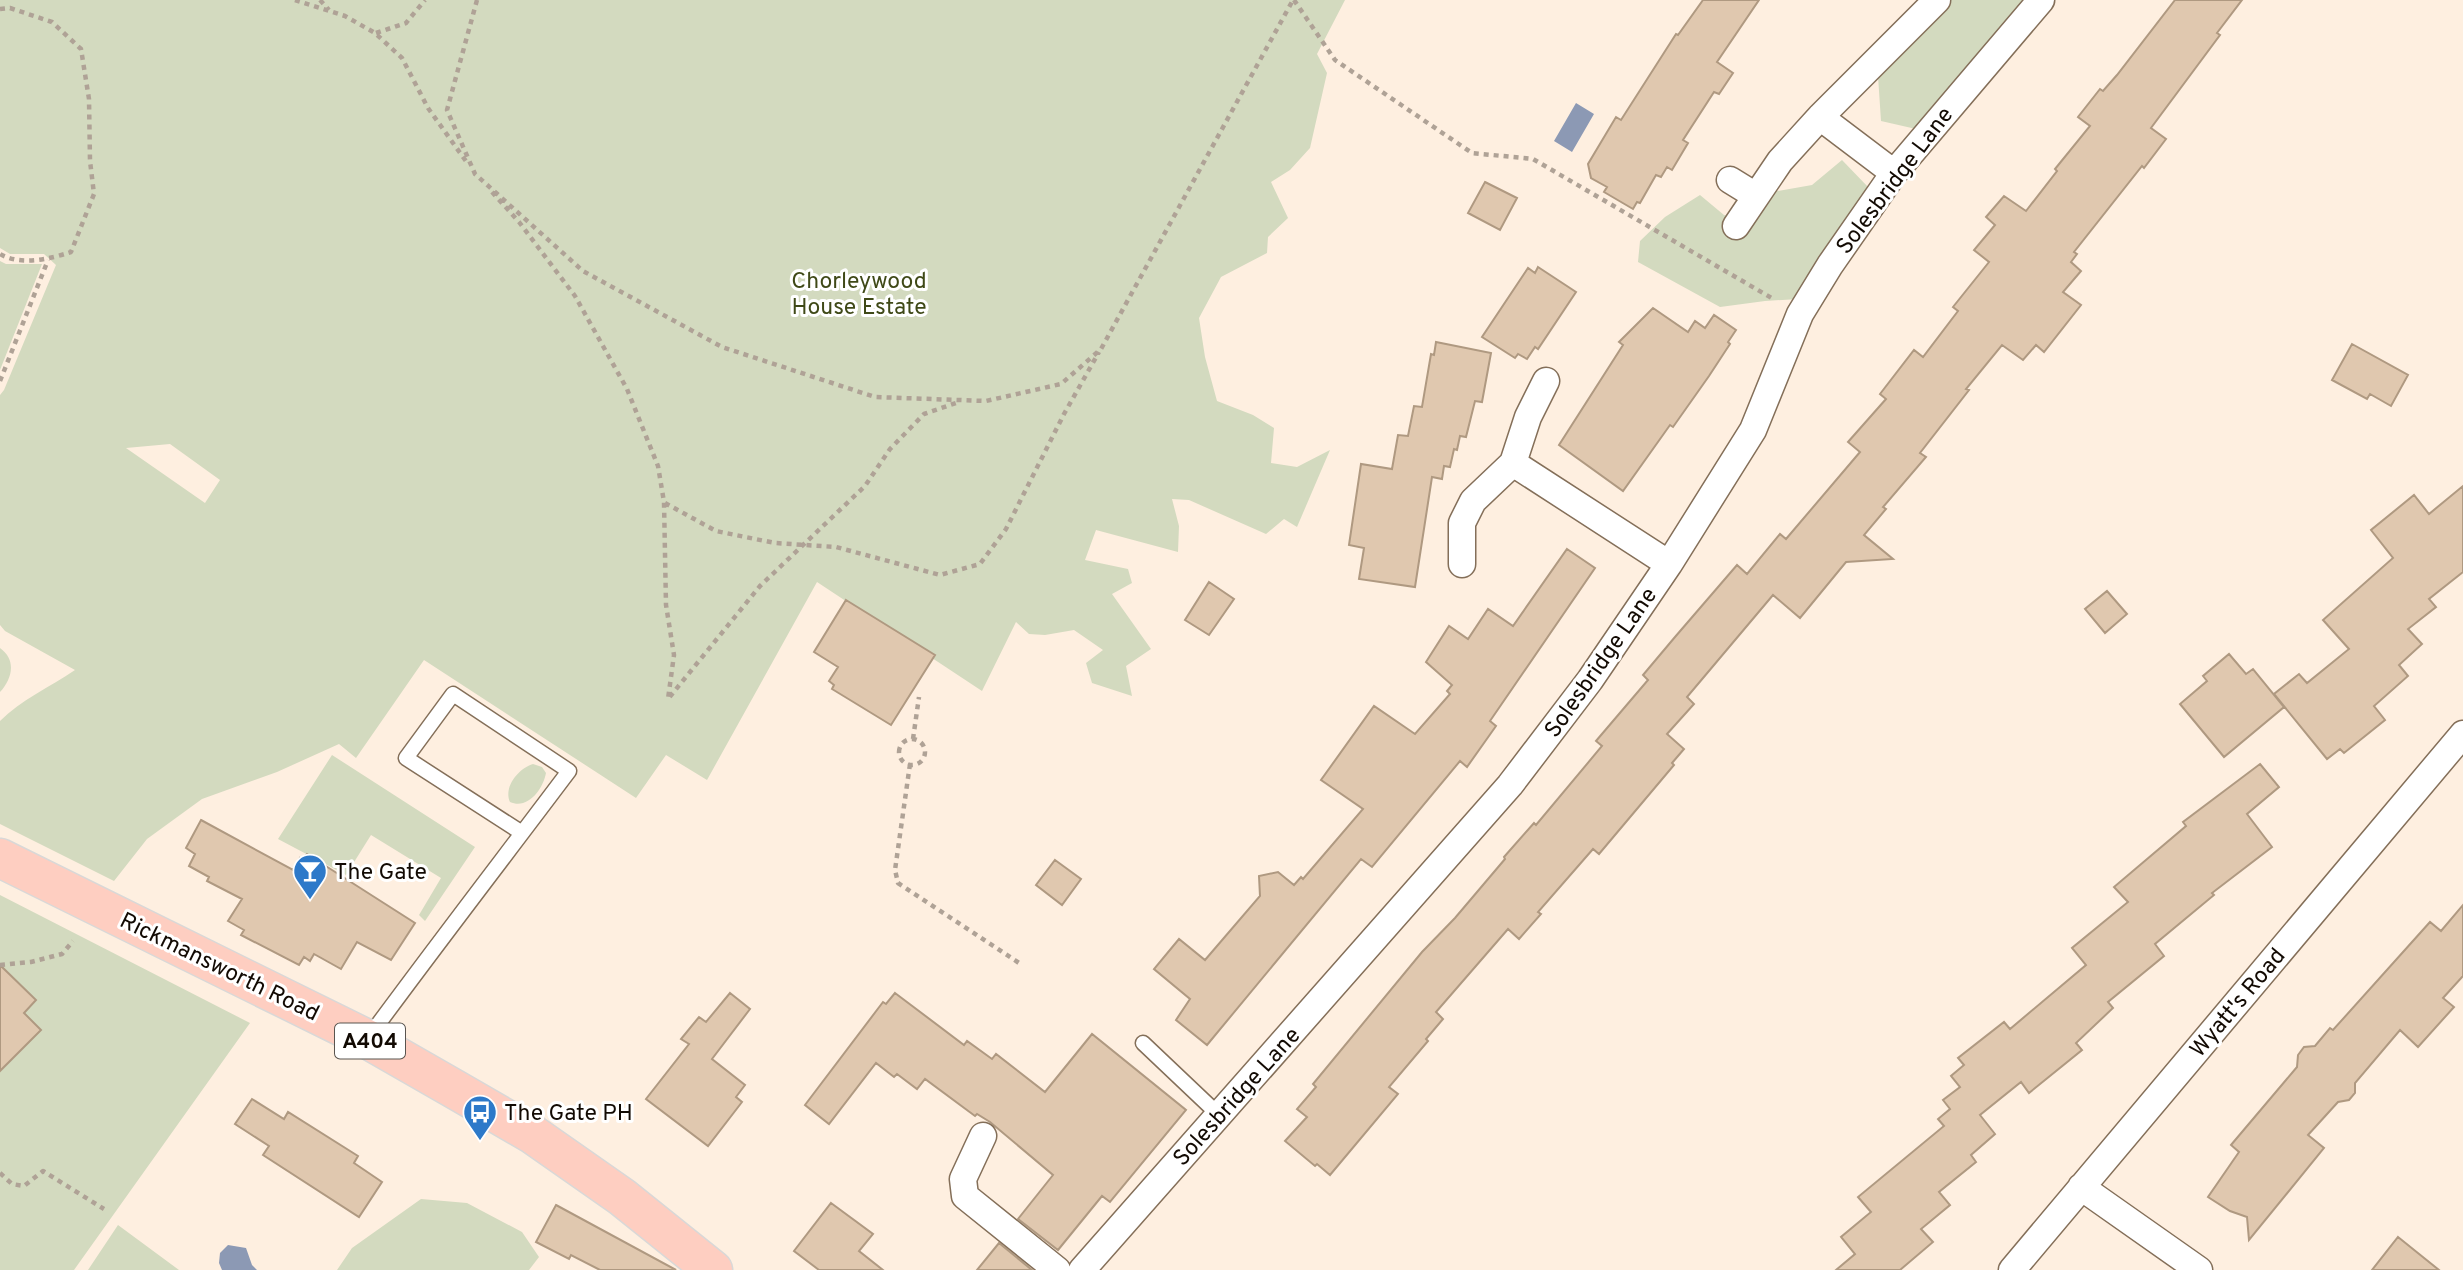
<svg xmlns="http://www.w3.org/2000/svg" width="2463" height="1270" font-family="Overpass,sans-serif">
  <style>
    .green { fill: #d3dabf; fill-rule: evenodd }
    .water { fill: #8c99b4 }
    .building { fill: #e0c8af; stroke: #af9981; stroke-width: 2 }
    .lines { fill: none; stroke-linecap: round; stroke-linejoin: round }
    .lane-casing { stroke: #846f59; stroke-width: 17 }
    .street-casing { stroke: #846f59; stroke-width: 29 }
    .primary-casing { stroke: #d9d8d7; stroke-width: 41 }
    .path { stroke: #afa296; stroke-width: 4.5; stroke-dasharray: 5 5; stroke-linecap: butt }
    .lane { stroke: #fff; stroke-width: 14 }
    .street { stroke: #fff; stroke-width: 26 }
    .primary { stroke: #fecec1; stroke-width: 38 }
    .labels { text-anchor: middle; stroke-width: 6; stroke-linejoin: round; paint-order: stroke }
    .shield { fill: #fff; stroke: #59544f; stroke-width: 2 }
    .shield-label { font-size: 21px; font-weight: bold; fill: #120a03 }
    .street-label { font-size: 23px; fill: #120a03; stroke: #fff }
    .park-label { font-size: 23px; fill: #3f4917; stroke: #fff }
    .poi-label { font-size: 23px; fill: #120a03; stroke: #fff; text-anchor: start }
  </style>
  <rect width="100%" height="100%" fill="#feefe0"/>
  <path class="green" d="M0 0H1345L1317 54 1327 73 1310 148 1290 170 1271 182 1288 218 1268 237 1267 253 1221 277 1199 318 1205 357 1217 401 1253 415 1274 428 1271 463 1297 467 1330 450 1297 527 1284 519 1266 534 1189 500 1172 499 1179 526 1178 552 1096 530 1085 560 1128 569 1132 583 1112 594 1151 649 1126 666 1132 696 1092 683 1086 663 1103 650 1074 630 1045 635 1029 634 1016 622 982 691 817 582 707 780 666 755 636 798 424 660 356 758 339 744 277 772 202 799 147 839 114 881 0 824V721C21 700 50 687 75 670L5 631 0 625V395L4 390 56 265 44 254H10L0 248ZM170 444 220 480 205 503 126 448Z
    M1949 0H2023L1916 129 1881 121 1878 76Z
    M1842 160 1868 187 1799 299 1765 301 1720 307 1638 262 1640 241 1665 217 1700 195 1724 215 1750 222 1772 192 1812 185Z
    M0 261 6 264H42L0 370Z
    M0 648C17 660 12 679 0 692Z
    M332 755 475 847 425 921 419 915 441 878 371 835 346 875 278 839Z
    M533 764 542 767 546 773C543 789 528 810 510 802 503 787 519 768 533 764Z
    M0 895 250 1023 74 1270H0V1072L41 1030 24 1013 36 1000 0 977Z
    M421 1199 467 1203 522 1232 539 1257 529 1270H337L352 1248Z
    M118 1225 179 1270H88Z"/>
  <path class="water" d="M1576 103 1594 114 1572 152 1554 141Z
    M228 1245 246 1248 252 1265 257 1270H222L219 1263 220 1253Z"/>
  <path class="building" d="M1703 0H1759L1717 62 1733 73 1719 94 1714 92 1683 140 1688 143 1672 170 1667 167 1661 177 1656 175 1640 203 1637 202 1633 209 1604 192 1607 187 1591 178 1588 164 1616 117 1621 120 1676 34 1678 35Z
    M2175 0H2242L2217 33 2220 35 2151 128 2166 139 2144 168 2142 166 2074 252 2077 254 2071 262 2081 271 2063 292 2081 305 2044 352 2036 345 2023 360 2002 345 1966 389 1969 390 1920 453 1926 457 1883 507 1886 509 1864 535 1893 559 1846 562 1800 618 1773 595 1687 697 1694 704 1667 734 1684 749 1672 763 1674 765 1599 854 1593 849 1538 912 1541 914 1519 939 1508 929 1436 1012 1443 1019 1426 1039 1428 1041 1389 1087 1398 1094 1330 1175 1317 1164 1315 1166 1285 1141 1307 1117 1297 1109 1316 1087 1313 1084 1422 952 1455 918 1505 859 1504 857 1534 823 1536 825 1602 746 1596 741 1648 680 1643 675 1675 637 1737 565 1747 574 1780 534 1786 539 1860 452 1848 442 1886 399 1880 394 1914 350 1923 357 1958 311 1953 307 1989 262 1974 250 1995 225 1986 217 2004 196 2026 211 2057 171 2055 169 2090 126 2078 117 2100 89 2103 91 2117 75Z
    M1485 182 1517 198 1500 230 1468 213Z
    M1538 267 1576 292 1538 349 1535 347 1527 359 1518 354 1515 358 1482 337 1528 268 1535 273Z
    M1653 308 1688 332 1695 321 1705 328 1714 315 1736 330 1728 342 1730 344 1709 376 1673 427 1670 425 1623 491 1559 445 1623 345 1619 342Z
    M1436 342 1491 353 1482 402 1475 401 1466 437 1460 436 1457 450 1454 449 1450 467 1444 466 1442 479 1432 477 1415 587 1359 579 1364 548 1349 545 1361 464 1392 469 1398 435 1408 436 1414 406 1422 407 1431 354 1434 355Z
    M2352 344 2408 375 2391 406 2370 394 2367 399 2332 380Z
    M2463 486V572L2429 599 2436 607 2408 629 2422 644 2399 665 2408 676 2374 706 2385 720 2344 753 2340 749 2327 759 2274 694 2299 674 2307 683 2349 649 2323 620 2393 558 2371 530 2414 495 2429 514Z
    M1567 549 1595 568 1490 721 1496 726 1467 767 1460 761 1372 867 1361 859 1207 1045 1176 1020 1190 999 1154 969 1179 939 1205 960 1260 896 1259 876 1278 872 1294 885 1301 877 1303 879 1363 809 1321 780 1374 706 1415 734 1450 694 1447 691 1452 685 1426 662 1449 626 1468 639 1488 609 1513 626Z
    M1209 582 1234 599 1209 635 1185 620Z
    M2107 591 2127 614 2105 633 2085 609Z
    M846 600 935 655 891 725 832 689 834 685 829 681 838 667 814 652Z
    M2229 654 2246 674 2253 669 2284 707 2224 757 2180 704 2207 681 2203 676Z
    M2260 764 2279 787 2247 814 2272 847 2212 893 2214 895 2155 944 2164 956 2108 1002 2113 1008 2076 1043 2082 1050 2029 1093 2021 1082 1980 1115 1995 1134 1971 1155 1976 1162 1939 1192 1950 1205 1921 1229 1933 1242 1900 1270H1836L1855 1254 1841 1237 1871 1212 1858 1197 1944 1126 1938 1119 1950 1109 1943 1100 1960 1087 1951 1076 1964 1065 1958 1058 2004 1022 2010 1029 2086 965 2072 948 2128 902 2114 887 2186 826 2183 822Z
    M201 820 293 870 300 858 303 860 307 854 415 923 391 960 357 942 341 969 314 954 310 961 304 957 299 965 241 935 244 930 228 921 242 899 207 881 209 877 189 866 195 854 186 848Z
    M1055 860 1081 879 1062 905 1036 885Z
    M2463 905V976L2443 998 2454 1007 2418 1047 2400 1030 2355 1083V1093L2349 1100 2338 1102 2308 1135 2324 1148 2249 1240 2247 1217 2230 1211 2208 1197 2239 1152 2231 1145 2297 1067 2298 1055 2304 1047 2315 1046 2330 1028 2333 1030 2430 922 2441 931Z
    M0 965 36 1000 24 1013 41 1030 0 1071Z
    M730 993 750 1009 712 1059 745 1085 736 1097 742 1102 708 1146 646 1099 689 1044 681 1039 699 1017 706 1022Z
    M895 993 964 1045 967 1041 992 1059 996 1054 1045 1092 1092 1034 1186 1110 1110 1202 1102 1196 1058 1250 1018 1219 1053 1175 990 1122 977 1114 975 1116 925 1079 917 1089 897 1074 894 1077 876 1063 829 1124 805 1105 883 1002 886 1004Z
    M252 1099 284 1119 288 1112 358 1156 354 1163 382 1182 359 1217 263 1155 269 1146 235 1124Z
    M831 1203 873 1234 859 1251 883 1270H819L794 1251Z
    M556 1205 676 1270H600L571 1255 569 1259 536 1242Z
    M2398 1237 2439 1270H2372Z
    M999 1243 1032 1270H977Z"/>
  <g class="lines">
    <g class="lane-casing">
      <path id="lane" d="M368 1038C434 948 502 860 569 771L453 694 406 758 522 833
        M1143 1043 1220 1116"/>
    </g>
    <g class="street-casing">
      <path id="street" d="M1820 117 1894 173
        M1730 180 1756 196
        M1736 226 1780 161 1820 117 1937 0
        M1513 463 1669 564
        M1462 564V523L1473 501 1513 463 1528 417 1546 381
        M983 1136 963 1179 965 1196 1057 1270
        M2081 1187 2199 1270
        M1082 1270 1510 785 1590 680 1669 564 1753 430 1800 314 1830 265 1894 173 2041 0
        M2012 1270 2463 734"/>
    </g>
    <g class="primary-casing">
      <path id="primary" d="M0 858 367 1039 456 1090 532 1134 622 1197 713 1270"/>
    </g>
    <path class="path" d="M295 0 345 16 375 33 402 58 428 108 468 164
      M320 0 329 10
      M477 0 447 110 475 174 583 271 722 347 875 397 986 401 1061 384 1101 349 1293 0
      M1294 0 1335 60 1472 153 1533 159 1775 300
      M0 9 10 8 52 22 81 49 89 99 90 161 94 194 71 252C50 259 20 266 0 254
      M376 33 406 23 425 0
      M492 192 519 222 575 296 627 389 658 466 664 502 666 605 674 655 668 699 760 586 865 486 890 449 924 414 959 402
      M0 381 48 260
      M665 503 716 531 775 543 836 547 940 575 980 564 1006 529 1064 414 1099 352
      M913 739 919 697
      M899 752a13 13 0 1 1 26 0a13 13 0 1 1-26 0Z
      M910 764 895 870 898 883 1019 963
      M0 965 31 962 62 954 73 941
      M0 1173 12 1184 24 1186 43 1171 104 1209"/>
    <use href="#lane" class="lane"/>
    <use href="#street" class="street"/>
    <use href="#primary" class="primary"/>
  </g>
  <defs>
    <g id="bar-pin" transform="scale(1.75)"><path d="M0 17L-7.5 6A9.5 9.5 0 1 1 7.5 6Z" fill="#2d79c9" stroke="#fff"/><path d="M-6-5H6L.8 .8V4.5H3.5V6h-7V4.5H-.8V.8Z" fill="#fff"/></g>
    <g id="bus-pin" transform="scale(1.75)"><path d="M0 17L-7.5 6A9.5 9.5 0 1 1 7.5 6Z" fill="#2d79c9" stroke="#fff"/><path d="M-5-6H5V4H4V6H2V4H-2V6H-4V4H-5ZM-3.5-4V0h7V-4ZM-3.5 1.2v1.5H-2V1.2ZM2 1.2v1.5H3.5V1.2Z" fill="#fff"/></g>
  </defs>
  <g fill-rule="evenodd">
    <use href="#bar-pin" x="310" y="871"/>
    <use href="#bus-pin" x="480" y="1112"/>
  </g>
  <g class="labels">
    <rect class="shield" x="335" y="1023.5" width="70" height="35" rx="5"/>
    <g class="shield-label">
      <text x="370" y="1048">A404</text>
    </g>
    <g class="street-label">
      <text transform="translate(1894 180) rotate(-53)" y="8">Solesbridge Lane</text>
      <text transform="translate(1600 662) rotate(-55)" y="8">Solesbridge Lane</text>
      <text transform="translate(220 966) rotate(26)" y="8">Rickmansworth Road</text>
      <text transform="translate(2237 1002) rotate(-50)" y="8">Wyatt's Road</text>
      <text transform="translate(1236 1096) rotate(-48)" y="8">Solesbridge Lane</text>
    </g>
    <g class="park-label">
      <text x="859" y="288">Chorleywood<tspan x="859" dy="26">House Estate</tspan></text>
    </g>
    <g class="poi-label">
      <text x="334" y="879">The Gate</text>
      <text x="504" y="1120">The Gate PH</text>
    </g>
  </g>
</svg>
